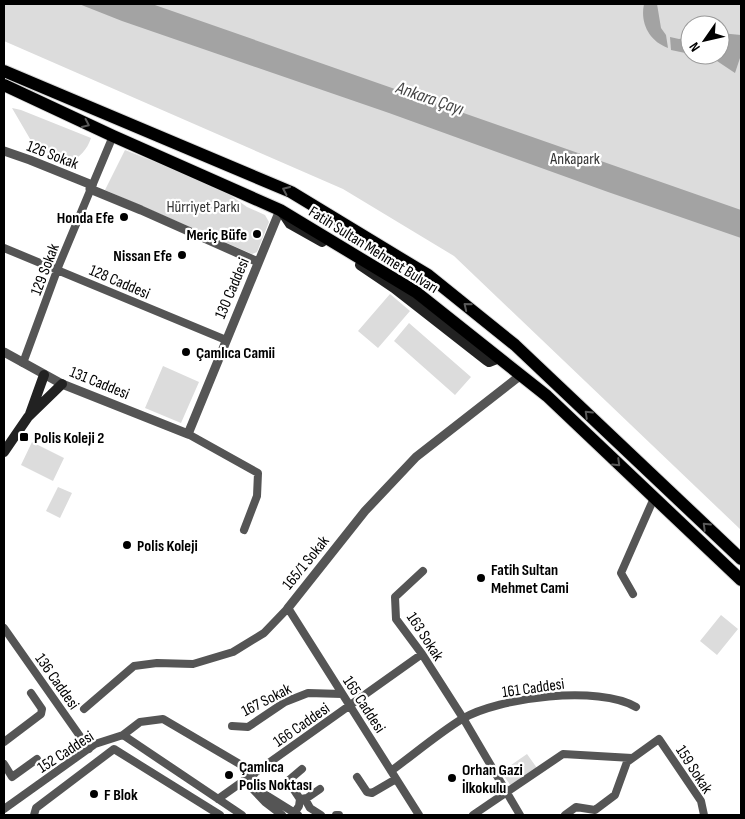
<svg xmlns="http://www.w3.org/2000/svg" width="745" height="819" font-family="'Sofia Sans Condensed',sans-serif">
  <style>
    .green { fill: #dcdcdc; fill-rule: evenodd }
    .water { fill: #a3a3a3 }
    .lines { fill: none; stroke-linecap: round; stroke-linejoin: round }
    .trunk-casing { stroke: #dbdbdb; stroke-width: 14 }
    .minor { stroke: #555; stroke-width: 8 }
    .tertiary { stroke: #555; stroke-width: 9 }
    .secondary { stroke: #222; stroke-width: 10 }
    .trunk { stroke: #000; stroke-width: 12 }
    .oneway { stroke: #595959 }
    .poi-dot { fill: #000; stroke: #fff; stroke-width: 2 }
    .labels { text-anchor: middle; stroke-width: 4.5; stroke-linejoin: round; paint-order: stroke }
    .street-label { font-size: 16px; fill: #000; stroke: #fff }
    .park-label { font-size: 16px; fill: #333; stroke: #fff }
    .poi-label { font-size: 16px; font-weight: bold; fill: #000; stroke: #fff; text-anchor: start }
    .water-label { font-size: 18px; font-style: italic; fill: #444; stroke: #fff }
  </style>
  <rect width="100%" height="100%" fill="#fff"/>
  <path class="green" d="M4 4H741V530L454 256 343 189 4 41ZM690 25H720V55H690Z
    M12 108 21 110 91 138C87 150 80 157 69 163L43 152 33 144Z
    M125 150 219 187 247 207 265 215 269 222 257 252 252 254 105 190Z
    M390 294 410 311 378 348 358 331Z
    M409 323 471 377 455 395 394 341Z
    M163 366 199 382 181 423 145 408Z
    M32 442 64 458 53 481 21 465Z
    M58 487 72 493 60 518 46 511Z
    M721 615 738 629 717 655 700 641Z
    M527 754 537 768 511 786 501 772Z"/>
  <path class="water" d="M79 4H152L741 210V238L608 192 389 113 122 21Z
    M644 4H657L661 28 666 35 668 48C649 41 640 23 644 4Z
    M720 33 741 35V55L735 73 714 59 706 55H720Z
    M670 37 679 39 690 37V54L671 50Z"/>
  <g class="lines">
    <g class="trunk-casing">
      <path id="trunk" d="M4 71 291 192 428 275 515 345 741 559
        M4 85 113 136 280 210 416 292 547 396 741 580"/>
    </g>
    <path class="minor" d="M4 248 226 340
      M23 363 59 265 113 136
      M188 434 258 473 257 496 244 530
      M423 571 395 597 396 619 422 654 463 718 520 815
      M633 594 621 573 654 498
      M4 628 89 749
      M84 709 134 666 157 663 193 664 233 652 264 633 288 608 419 815
      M232 726 248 727 285 702 308 693 342 694
      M123 735 140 722 163 719 255 773
      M4 742 41 714 42 709 31 693
      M4 764 12 777 37 759
      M391 771C413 755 439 733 462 719 499 697 599 685 636 707
      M357 777 367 792 372 793 396 779
      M245 781 265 802 282 815
      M256 791 261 792 298 815
      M218 799 422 654
      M301 799 307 798 320 789
      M305 799 310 808 321 815
      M4 809 95 744 123 735 242 815
      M34 815 36 808 114 749 220 815
      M293 815 299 806 300 799 290 784 289 780 302 769
      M336 815H339
      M473 815 563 754 632 758
      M565 815 576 807 595 810 615 795 627 762 659 739 701 801 704 815"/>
    <path class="tertiary" d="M4 151 30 160 92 185
      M90 189 141 210 258 262
      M4 352 62 384 188 434 280 210
      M288 608 365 511 416 457 521 375"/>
    <path class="secondary" d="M282 212 290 224 322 242
      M360 265 394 288 486 360 489 362 499 358
      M30 414 44 375
      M4 452 28 417 62 384"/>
    <use href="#trunk" class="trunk"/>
  </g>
  <defs><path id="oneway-chevron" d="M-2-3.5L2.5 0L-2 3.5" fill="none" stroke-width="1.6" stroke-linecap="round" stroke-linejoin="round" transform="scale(1.25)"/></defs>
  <g class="oneway">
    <use href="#oneway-chevron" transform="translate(86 124) rotate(25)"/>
    <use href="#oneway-chevron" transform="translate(286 190) rotate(-156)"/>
    <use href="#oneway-chevron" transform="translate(467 306) rotate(-141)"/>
    <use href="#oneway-chevron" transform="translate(588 414) rotate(-136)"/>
    <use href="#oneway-chevron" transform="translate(617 463) rotate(44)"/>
    <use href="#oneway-chevron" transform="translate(706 526) rotate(-136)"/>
  </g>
  <g class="poi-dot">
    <circle cx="124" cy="217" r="5"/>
    <circle cx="257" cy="234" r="5"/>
    <circle cx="182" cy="255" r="5"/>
    <circle cx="186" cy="352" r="5"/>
    <rect x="19" y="432" width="10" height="10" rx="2.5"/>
    <circle cx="127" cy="545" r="5"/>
    <circle cx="481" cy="578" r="5"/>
    <circle cx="229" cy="775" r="5"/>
    <circle cx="452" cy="778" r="5"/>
    <circle cx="94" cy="794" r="5"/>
  </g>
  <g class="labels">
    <g class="street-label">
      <text transform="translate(53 154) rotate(21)" y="6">126 Sokak</text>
      <text transform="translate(374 249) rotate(32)" y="6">Fatih Sultan Mehmet Bulvarı</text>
      <text transform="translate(44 269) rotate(-69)" y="6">129 Sokak</text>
      <text transform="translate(120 281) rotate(23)" y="6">128 Caddesi</text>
      <text transform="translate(231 288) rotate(-67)" y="6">130 Caddesi</text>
      <text transform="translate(100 382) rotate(22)" y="6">131 Caddesi</text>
      <text transform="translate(305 562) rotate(-51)" y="6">165/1 Sokak</text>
      <text transform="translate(426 636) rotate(57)" y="6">163 Sokak</text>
      <text transform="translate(58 681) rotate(55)" y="6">136 Caddesi</text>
      <text transform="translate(533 687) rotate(-8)" y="6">161 Caddesi</text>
      <text transform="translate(266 699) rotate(-27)" y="6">167 Sokak</text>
      <text transform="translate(365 704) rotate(57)" y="6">165 Caddesi</text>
      <text transform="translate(301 724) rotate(-35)" y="6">166 Caddesi</text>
      <text transform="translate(65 751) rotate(-33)" y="6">152 Caddesi</text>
      <text transform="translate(695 769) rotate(57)" y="6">159 Sokak</text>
    </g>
    <g class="park-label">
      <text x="575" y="164">Ankapark</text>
      <text x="203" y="212">Hürriyet Parkı</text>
    </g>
    <g class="poi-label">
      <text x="114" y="223" text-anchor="end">Honda Efe</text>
      <text x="247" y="240" text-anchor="end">Meriç Büfe</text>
      <text x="172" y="261" text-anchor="end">Nissan Efe</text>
      <text x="196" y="358">Çamlıca Camii</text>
      <text x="34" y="443">Polis Koleji 2</text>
      <text x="137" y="551">Polis Koleji</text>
      <text x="491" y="575">Fatih Sultan<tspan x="491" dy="18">Mehmet Cami</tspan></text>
      <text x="239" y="772">Çamlıca<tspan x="239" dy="18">Polis Noktası</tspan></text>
      <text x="462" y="775">Orhan Gazi<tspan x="462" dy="18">İlkokulu</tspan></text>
      <text x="104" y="800">F Blok</text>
    </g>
    <g class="water-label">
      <text transform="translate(430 98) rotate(19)" y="6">Ankara Çayı</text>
    </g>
  </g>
  <rect width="745" height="819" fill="none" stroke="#000000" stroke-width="10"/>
  <g transform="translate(705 40) rotate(236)"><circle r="24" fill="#ffffff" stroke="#999999"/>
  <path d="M0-4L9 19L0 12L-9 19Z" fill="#000000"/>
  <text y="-8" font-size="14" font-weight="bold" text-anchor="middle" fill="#000000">N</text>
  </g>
</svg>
